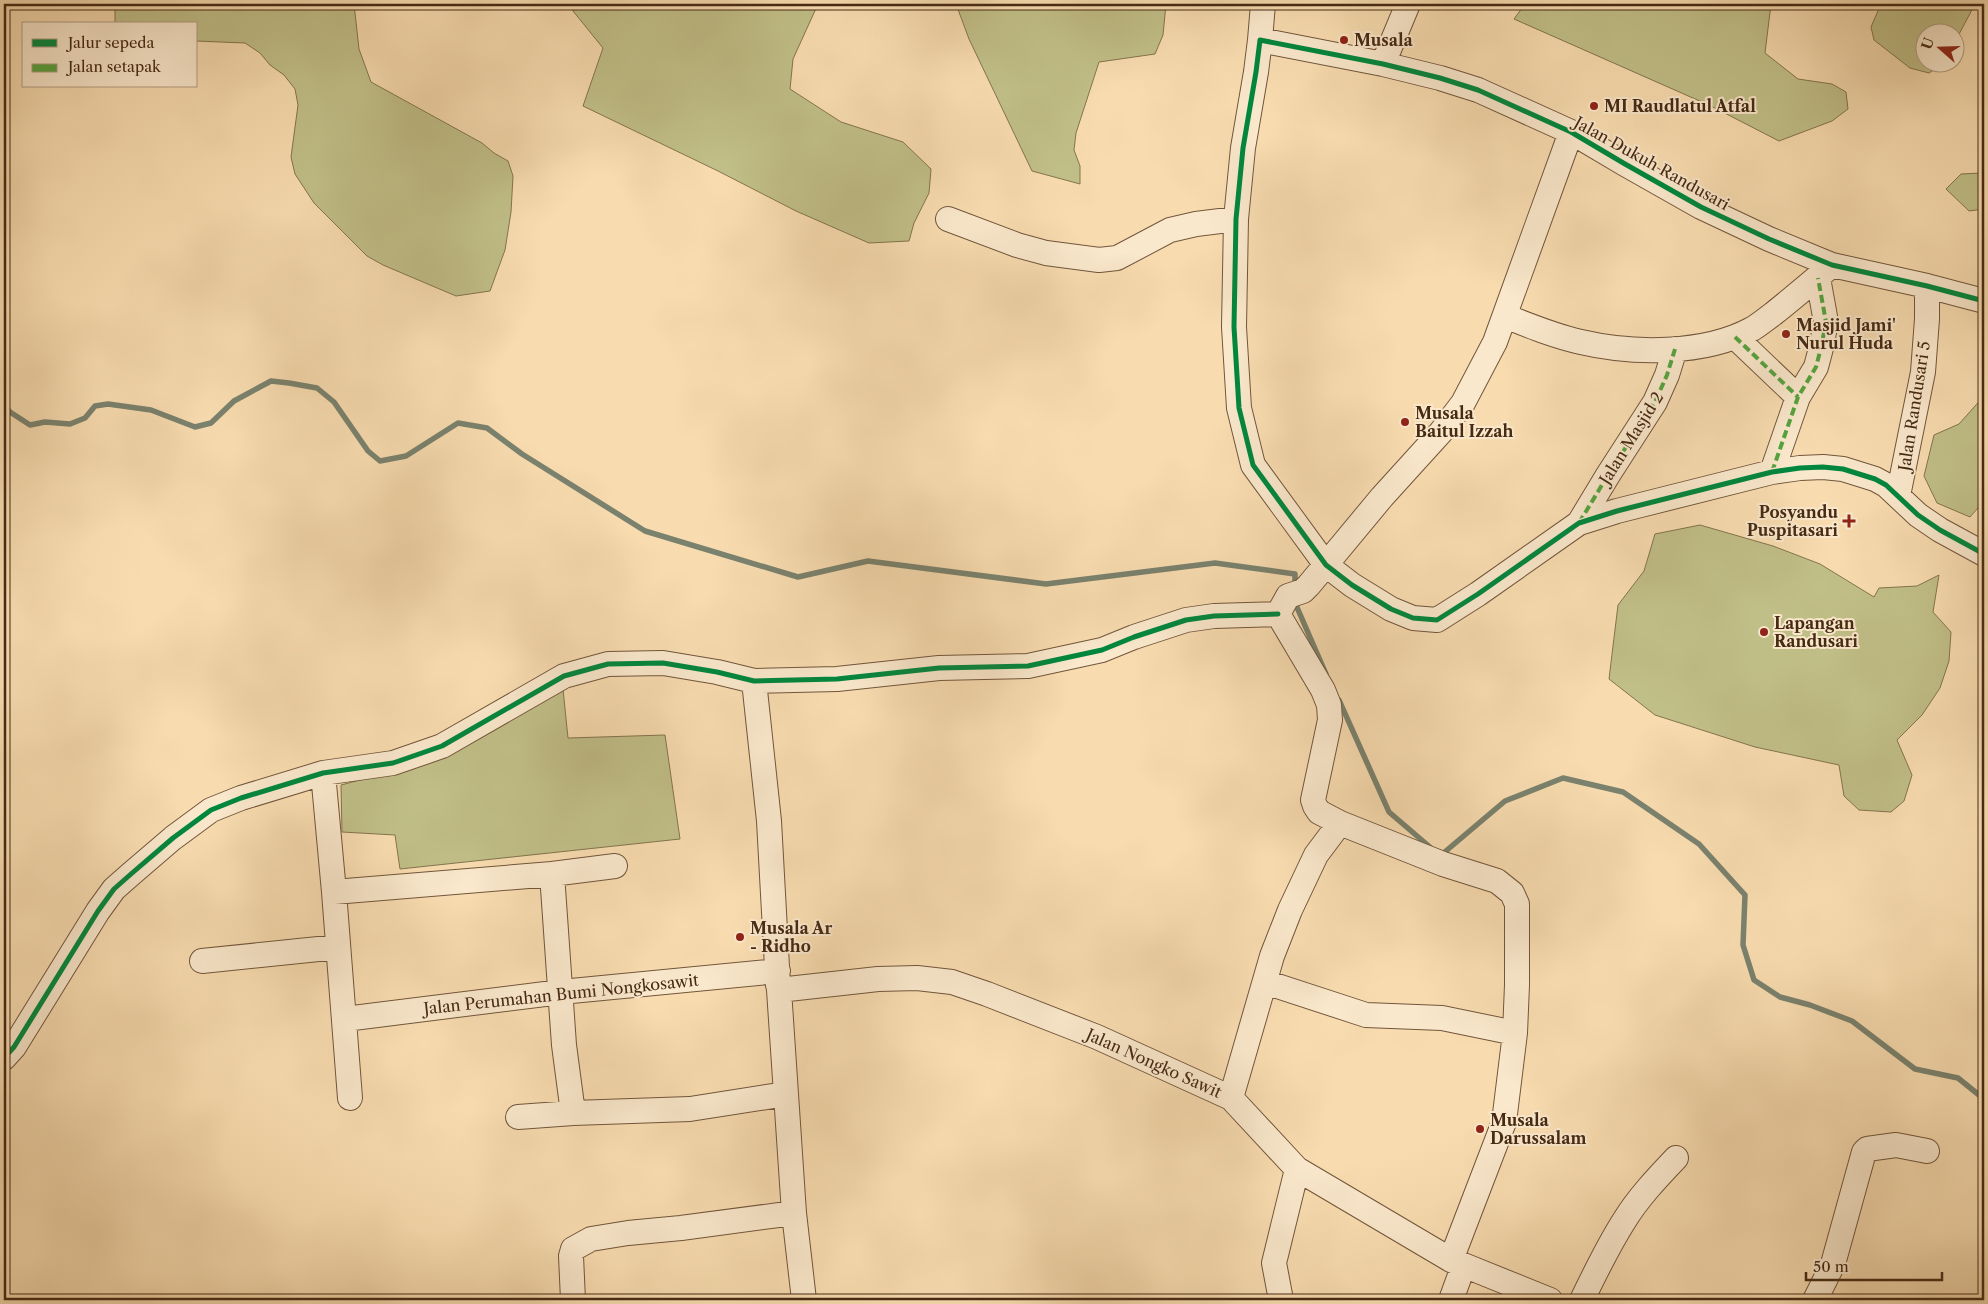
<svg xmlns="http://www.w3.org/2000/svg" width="1988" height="1304" font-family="'Libre Caslon Text',serif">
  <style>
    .green { fill: #c1bf88; stroke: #84744e }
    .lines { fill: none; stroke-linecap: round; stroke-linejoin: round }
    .stream { stroke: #7a826e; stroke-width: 5.5 }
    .minor-casing { stroke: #72563b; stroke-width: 26 }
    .minor { stroke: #fae8cc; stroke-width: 24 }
    .quiet { stroke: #55a43f; stroke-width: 4; stroke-dasharray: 8 4; stroke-linecap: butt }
    .cycleway-casing { stroke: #fae8cc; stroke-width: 8 }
    .cycleway { stroke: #00873e; stroke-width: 5 }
    .poi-dot { fill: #8f2418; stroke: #fae8cc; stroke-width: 2 }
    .labels { text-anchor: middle; stroke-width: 4; stroke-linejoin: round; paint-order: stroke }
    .poi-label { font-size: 16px; font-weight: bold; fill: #462a14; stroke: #fae8cc; text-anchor: start }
    .street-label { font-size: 16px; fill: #462a14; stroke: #fae8cc }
  </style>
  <rect width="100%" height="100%" fill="#f8dcb0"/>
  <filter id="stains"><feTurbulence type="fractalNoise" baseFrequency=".004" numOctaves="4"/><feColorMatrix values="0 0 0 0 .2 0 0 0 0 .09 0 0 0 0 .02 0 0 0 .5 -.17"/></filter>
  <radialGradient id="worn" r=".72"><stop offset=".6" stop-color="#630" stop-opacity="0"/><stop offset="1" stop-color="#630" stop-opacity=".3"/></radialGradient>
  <path class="green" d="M115 4H354L359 49 371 82 482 143 494 153 508 161 513 176 511 212 505 250 490 291 456 296 383 265 367 256 314 203 295 174 291 157 298 105 295 89 284 75 270 65 260 53 245 43 196 41V24H115Z
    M575 4H818L793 59 790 89 841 122 903 142 931 169 929 193 914 223 909 241 869 243 796 211 718 171 583 106 603 48 573 11Z
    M956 4H1166L1163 35 1155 54 1099 62 1076 133 1074 150 1080 166V184L1032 171 969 39Z
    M1525 4H1771L1765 53 1798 79 1832 84 1846 92 1848 109 1832 121 1779 141 1711 106 1514 19Z
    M1881 4H1975L1956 40V32H1926V62L1944 63 1929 73 1910 68 1874 40 1871 27Z
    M1982 173 1984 174V209L1969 211 1946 189 1961 174Z
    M1984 396V501L1970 517 1937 503 1924 476 1934 435 1959 424Z
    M1700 525 1773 546 1820 564 1874 597 1879 588 1917 586 1939 575 1933 612 1951 632 1949 661 1940 688 1922 715 1897 740 1912 775 1904 801 1891 812 1859 810 1844 796 1839 765 1755 747 1655 715 1609 679 1618 605 1644 571 1655 534Z
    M563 689 568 738 665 735 680 839 400 869 395 835 342 832 341 785 444 758Z"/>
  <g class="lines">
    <path class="stream" d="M4 405 10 412 30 425 45 422 70 424 85 418 95 406 108 404 151 410 195 427 211 423 234 401 271 381 289 383 317 388 334 402 368 451 380 461 406 456 458 423 487 428 522 454 645 531 798 577 868 561 1046 584 1215 563 1295 574V588
      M1296 599V605L1326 674
      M1339 700 1389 812 1431 848
      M1440 856 1505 801 1563 778 1623 792 1699 844 1745 895 1743 945 1754 980 1780 997 1810 1005 1852 1021 1915 1069 1958 1078 1984 1099"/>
    <g class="minor-casing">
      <path id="minor" d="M1260 40 1263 4
        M1383 64 1408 4
        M948 219 1017 245 1046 253 1099 260 1117 258 1170 230 1196 224 1236 219
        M1984 301 1927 286 1832 265 1769 239 1701 207 1625 164 1571 132 1478 90 1440 78 1383 64 1260 40 1256 72 1243 148 1236 219 1234 327 1239 408 1253 465 1326 565 1352 585 1391 609 1413 618 1437 620 1478 594 1579 523 1617 511 1772 472 1800 468 1823 467 1843 469 1875 479 1886 485 1918 515 1940 530 1984 554
        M1505 316C1530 326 1554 336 1581 342 1632 354 1704 355 1752 329 1759 325 1766 319 1773 314 1793 298 1812 282 1832 265
        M1735 337 1798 397
        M1772 472 1798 397 1816 367 1821 348 1826 322 1818 278
        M1898 496 1923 372 1927 319V286
        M1579 523 1608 475 1655 402 1667 375 1675 349
        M1278 614 1323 690 1329 705 1330 720 1313 800 1315 806 1319 812 1340 823 1443 864 1497 881 1512 893 1517 904V985L1515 1033 1504 1122 1451 1260
        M1278 614 1288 596 1303 591 1309 585 1382 497 1441 432 1463 403 1495 342 1571 132
        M754 681 769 821 778 985
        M323 773 334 892 350 1098
        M552 874 615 866
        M334 892 552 874 564 1045 573 1113
        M202 961 338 947
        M1265 982 1366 1015 1442 1018 1515 1033
        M345 1019 561 992 778 971
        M4 1058 14 1047 98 911 114 889 131 874 173 838 211 810 241 798 323 773 393 763 442 746 564 676 608 664 663 663 717 672 754 681 837 679 939 668 1028 666 1102 650 1134 637 1186 620 1214 616 1278 614
        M1231 1098 1272 956 1290 910 1316 855 1340 823
        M518 1117 573 1113 690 1109 786 1094
        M573 1300 571 1256 573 1249 591 1239 628 1233 681 1228 794 1213
        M804 1300 794 1213 779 990 878 979 917 978 952 982 987 994 1097 1037 1231 1098 1297 1169 1451 1260 1550 1300
        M1281 1300 1274 1263 1297 1169
        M1451 1300 1463 1267
        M1582 1300C1595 1273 1608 1246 1624 1221 1638 1198 1657 1178 1676 1158
        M1815 1300 1833 1264 1864 1152 1867 1149 1896 1145 1927 1151"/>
    </g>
    <use href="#minor" class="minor"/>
    <path class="quiet" d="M1735 337 1798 397
      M1772 472 1798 397 1816 367 1821 348 1826 322 1818 278
      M1579 523 1608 475 1655 402 1667 375 1675 349"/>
    <g class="cycleway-casing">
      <path id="cycleway" d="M1984 301 1927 286 1832 265 1769 239 1701 207 1625 164 1571 132 1478 90 1440 78 1383 64 1260 40 1256 72 1243 148 1236 219 1234 327 1239 408 1253 465 1326 565 1352 585 1391 609 1413 618 1437 620 1478 594 1579 523 1617 511 1772 472 1800 468 1823 467 1843 469 1875 479 1886 485 1918 515 1940 530 1984 554
        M4 1058 14 1047 98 911 114 889 131 874 173 838 211 810 241 798 323 773 393 763 442 746 564 676 608 664 663 663 717 672 754 681 837 679 939 668 1028 666 1102 650 1134 637 1186 620 1214 616 1278 614"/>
    </g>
    <use href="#cycleway" class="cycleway"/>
  </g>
  <g class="poi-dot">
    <circle cx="1344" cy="40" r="5"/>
    <circle cx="1594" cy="106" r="5"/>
    <circle cx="1786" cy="334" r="5"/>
    <circle cx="1405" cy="422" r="5"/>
    <path d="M1846.5 513.5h5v5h5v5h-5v5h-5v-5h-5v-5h5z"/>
    <circle cx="1764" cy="632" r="5"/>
    <circle cx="740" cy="937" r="5"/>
    <circle cx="1480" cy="1129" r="5"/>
  </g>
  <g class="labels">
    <g class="poi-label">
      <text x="1354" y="46">Musala</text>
      <text x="1604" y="112">MI Raudlatul Atfal</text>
      <text x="1796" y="331">Masjid Jami'<tspan x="1796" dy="18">Nurul Huda</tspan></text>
      <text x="1415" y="419">Musala<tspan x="1415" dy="18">Baitul Izzah</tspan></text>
      <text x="1838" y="518" text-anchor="end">Posyandu<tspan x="1838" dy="18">Puspitasari</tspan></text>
      <text x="1774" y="629">Lapangan<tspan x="1774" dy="18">Randusari</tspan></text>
      <text x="750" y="934">Musala Ar<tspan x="750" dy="18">- Ridho</tspan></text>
      <text x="1490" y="1126">Musala<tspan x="1490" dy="18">Darussalam</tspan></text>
    </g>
    <g class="street-label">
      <text transform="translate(1652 163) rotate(29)" y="6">Jalan Dukuh Randusari</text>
      <text transform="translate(1914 406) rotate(-81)" y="6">Jalan Randusari 5</text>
      <text transform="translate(1631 438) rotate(-58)" y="6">Jalan Masjid 2</text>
      <text transform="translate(561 994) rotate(-6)" y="6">Jalan Perumahan Bumi Nongkosawit</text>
      <text transform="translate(1154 1063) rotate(24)" y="6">Jalan Nongko Sawit</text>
    </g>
  </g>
  <rect width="1988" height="1304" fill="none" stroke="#f8dcb0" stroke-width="20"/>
  <rect x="5" y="5" width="1978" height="1294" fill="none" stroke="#462a14" stroke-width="2.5"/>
  <rect x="10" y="10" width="1968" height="1284" fill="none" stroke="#462a14"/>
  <rect x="22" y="22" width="175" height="65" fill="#fae8cc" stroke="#b29c82"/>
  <rect x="32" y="39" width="25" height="8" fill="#00873e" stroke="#b29c82"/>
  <text x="68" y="48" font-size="15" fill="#462a14">Jalur sepeda</text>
  <rect x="32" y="64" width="25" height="8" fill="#55a43f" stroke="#b29c82"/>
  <text x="68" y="72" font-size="15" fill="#462a14">Jalan setapak</text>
  <g transform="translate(1940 48) rotate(290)"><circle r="24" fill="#fae8cc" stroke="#b29c82"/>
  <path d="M0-4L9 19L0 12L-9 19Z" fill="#8f2418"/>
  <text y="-8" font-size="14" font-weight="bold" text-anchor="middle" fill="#462a14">U</text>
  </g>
  <path d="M1806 1272v8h136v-8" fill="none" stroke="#462a14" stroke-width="2.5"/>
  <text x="1813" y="1272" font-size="15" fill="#462a14" stroke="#fae8cc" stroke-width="4" paint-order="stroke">50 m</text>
  <rect width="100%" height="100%" filter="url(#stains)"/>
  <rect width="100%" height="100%" fill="url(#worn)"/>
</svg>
